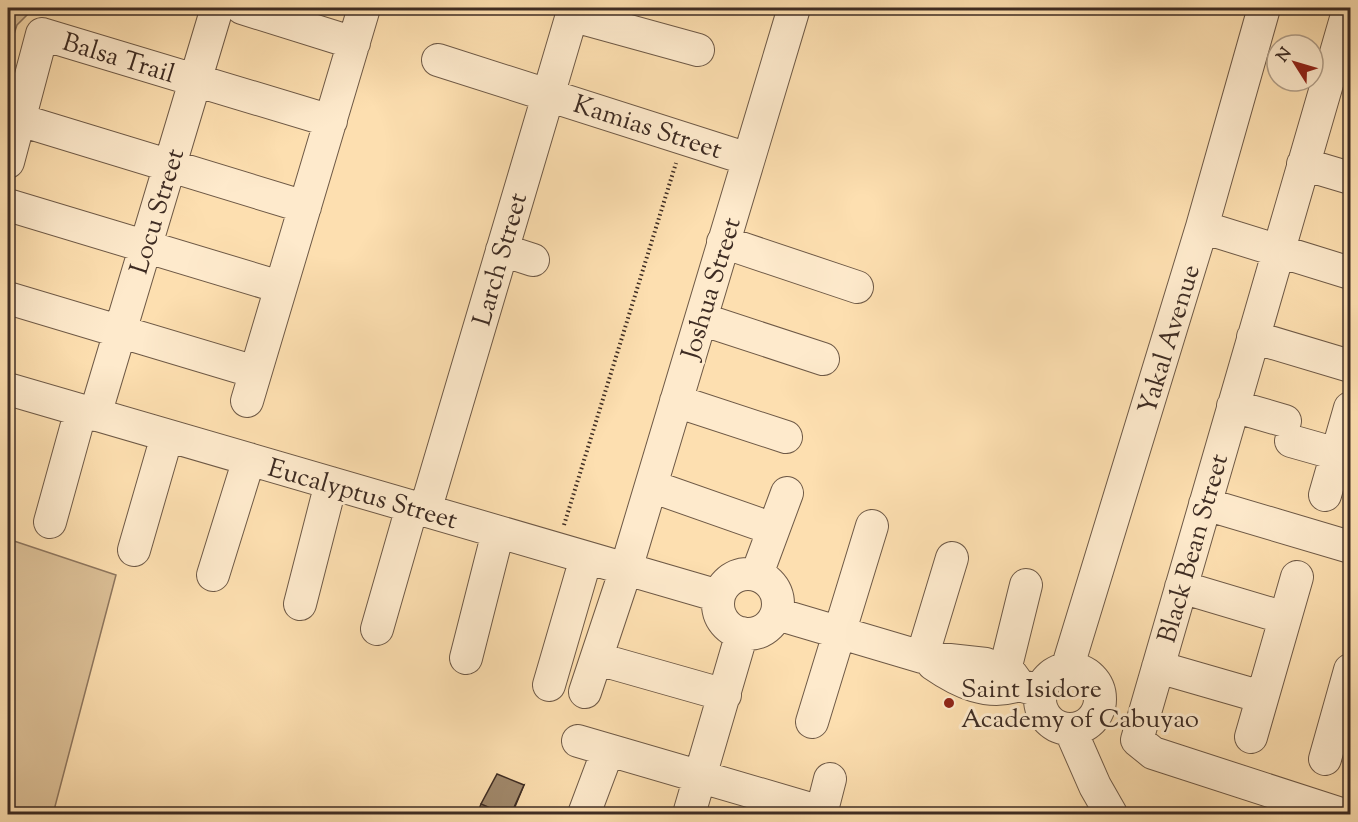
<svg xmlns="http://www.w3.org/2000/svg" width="1358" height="822" font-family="'Sorts Mill Goudy',serif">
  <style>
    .green { fill: #ddc198; stroke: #8e765e; stroke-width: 1.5 }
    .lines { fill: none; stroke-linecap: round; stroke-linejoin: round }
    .minor-casing { stroke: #6e5946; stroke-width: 34 }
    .path { stroke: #3e2c23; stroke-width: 4; stroke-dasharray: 1.5 3; stroke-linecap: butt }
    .minor { stroke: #feeacc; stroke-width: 32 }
    .wall { fill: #8a765d; stroke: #3e2c23; stroke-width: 1.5 }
    .building { fill: #a1896c; stroke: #3e2c23; stroke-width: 1.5 }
    .poi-dot { fill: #8f2418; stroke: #feeacc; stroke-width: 2 }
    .labels { text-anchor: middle; stroke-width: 6; stroke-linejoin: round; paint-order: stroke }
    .street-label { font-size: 26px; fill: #3e2c23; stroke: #feeacc }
    .poi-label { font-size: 26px; fill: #3e2c23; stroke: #feeacc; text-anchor: start }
  </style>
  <rect width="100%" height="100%" fill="#fddfb0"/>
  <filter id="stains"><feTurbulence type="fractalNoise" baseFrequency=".00333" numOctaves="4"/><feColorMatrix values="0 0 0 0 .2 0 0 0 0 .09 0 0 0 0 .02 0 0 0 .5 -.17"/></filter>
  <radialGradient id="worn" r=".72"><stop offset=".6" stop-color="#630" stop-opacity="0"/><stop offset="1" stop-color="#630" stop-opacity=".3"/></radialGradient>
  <path class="green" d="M8 8H34L17 25 8 52Z
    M8 539 116 575 53 814H8Z"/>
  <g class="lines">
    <g class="minor-casing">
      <path id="minor" d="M242 8 354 43
        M571 15 698 50
        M438 60 748 159
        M20 120 305 207
        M8 162 42 34 331 121
        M1303 164 1350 178
        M8 205 280 287
        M1202 227 1350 273
        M723 242 857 287
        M502 250 533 260
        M8 298 255 372
        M701 319 823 359
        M1253 337 1350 366
        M8 389 719 596
        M247 401 364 8
        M676 401 786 437
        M1233 406 1285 421
        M95 415 217 8
        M1291 441 1337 454
        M651 486 773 529
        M1325 495 1350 408
        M1205 504 1350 547
        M425 511 574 8
        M50 522 81 410
        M134 550 167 436
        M757 574 787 493
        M718 604a30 30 0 1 1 60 0a30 30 0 1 1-60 0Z
        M213 575 249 459
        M1181 587 1285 618
        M300 604 331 483
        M777 614 922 657 986 664 1011 674 1019 685 1040 691
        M377 629 412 507
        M922 657 952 558
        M466 658 498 532
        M598 659 725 695
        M933 664C959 682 988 696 1019 685
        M1158 667 1262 697
        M1067 669 1202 227 1264 8
        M1040 699a30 30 0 1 1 60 0a30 30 0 1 1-60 0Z
        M1005 670 1026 585
        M549 685 586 558
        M585 692 626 569 794 8
        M812 722 872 526
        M1070 729 1095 786 1111 814
        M1251 737 1297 577
        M578 741 821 812
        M1325 759 1350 670
        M584 814 608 750
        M689 814 742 633
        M821 814 830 779
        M1341 814 1153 753 1137 740 1349 8"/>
    </g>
    <path class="path" d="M564 525 676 163"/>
    <use href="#minor" class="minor"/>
  </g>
  <path class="wall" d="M524 785 512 814H477L481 804Z"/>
  <path class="building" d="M497 774 524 785 511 814H504L481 804Z"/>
  <circle class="poi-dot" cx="949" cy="703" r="6"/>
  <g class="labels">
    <g class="street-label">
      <text transform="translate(119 57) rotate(17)" y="9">Balsa Trail</text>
      <text transform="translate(648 126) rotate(18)" y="9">Kamias Street</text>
      <text transform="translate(156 211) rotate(-73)" y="9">Locu Street</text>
      <text transform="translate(499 259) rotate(-74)" y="9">Larch Street</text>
      <text transform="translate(710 288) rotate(-73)" y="9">Joshua Street</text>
      <text transform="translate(1168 339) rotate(-73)" y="9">Yakal Avenue</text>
      <text transform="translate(363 493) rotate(16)" y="9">Eucalyptus Street</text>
      <text transform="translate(1192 548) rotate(-74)" y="9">Black Bean Street</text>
    </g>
    <g class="poi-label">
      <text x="961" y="697">Saint Isidore<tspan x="961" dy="30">Academy of Cabuyao</tspan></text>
    </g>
  </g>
  <rect width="1358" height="822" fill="none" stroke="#fddfb0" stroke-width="30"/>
  <rect x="9" y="9" width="1340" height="804" fill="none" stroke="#3e2c23" stroke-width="3"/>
  <rect x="15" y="15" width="1328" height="792" fill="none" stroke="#3e2c23" stroke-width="1.5"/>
  <g transform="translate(1295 63) rotate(307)"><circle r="28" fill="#feeacc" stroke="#b19e88" stroke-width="1.5"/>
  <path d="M0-4.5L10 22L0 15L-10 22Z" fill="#8f2418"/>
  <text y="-9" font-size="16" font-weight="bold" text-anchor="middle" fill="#3e2c23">N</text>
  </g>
  <rect width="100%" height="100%" filter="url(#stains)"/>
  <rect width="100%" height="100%" fill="url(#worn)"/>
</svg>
